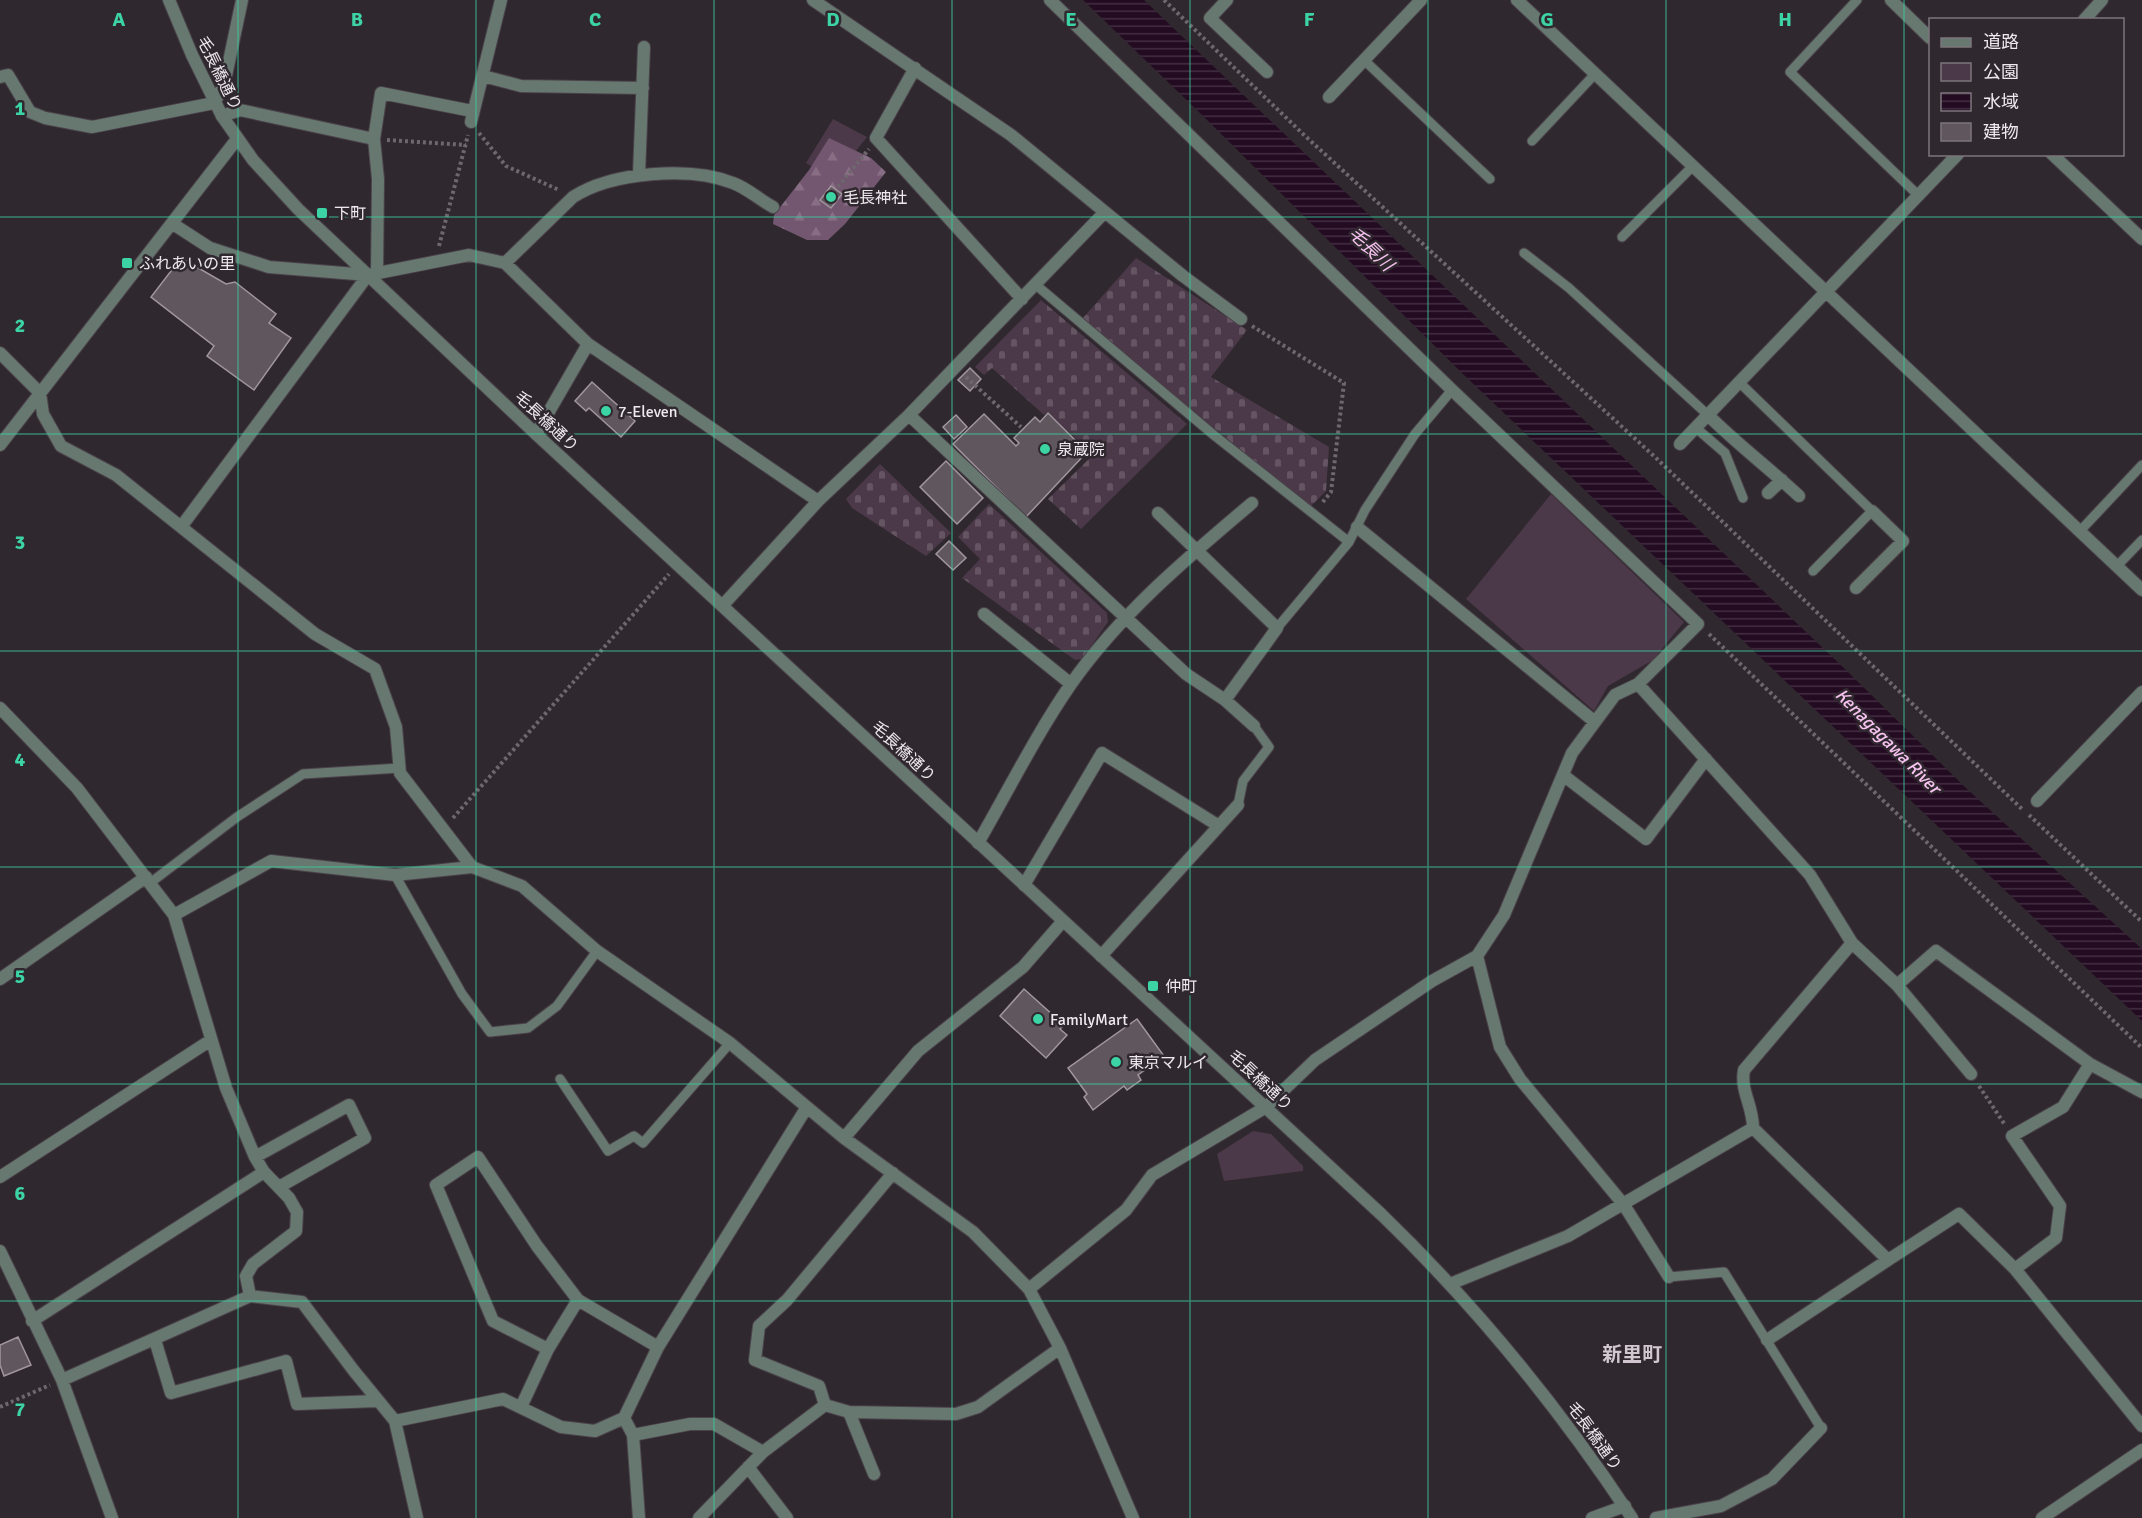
<svg xmlns="http://www.w3.org/2000/svg" width="2142" height="1518" font-family="Signika,'Noto Sans JP',sans-serif">
  <style>
    .green { fill: #4b3848 }
    .forest { fill: url(#forest-firs) }
    .cemetery { fill: url(#cemetery-stones) }
    .water { fill: url(#water-rules) }
    .building { fill: #60565e; stroke: #a1969f; stroke-width: 1.5 }
    .lines { fill: none; stroke-linecap: round; stroke-linejoin: round }
    .service-casing { stroke: #4b434a; stroke-width: 11 }
    .minor-casing { stroke: #4b434a; stroke-width: 14 }
    .tertiary-casing { stroke: #4b434a; stroke-width: 14 }
    .path { stroke: #6e676d; stroke-width: 4; stroke-dasharray: 3 3; stroke-linecap: butt }
    .service { stroke: #677871; stroke-width: 9 }
    .minor { stroke: #677871; stroke-width: 12 }
    .tertiary { stroke: #677871; stroke-width: 12 }
    .grid { fill: none; stroke: #3cd4a3; stroke-width: 1.5; stroke-opacity: 0.55 }
    .poi-dot { fill: #3cd4a3; stroke: #30282f; stroke-width: 2 }
    .labels { text-anchor: middle; stroke-width: 5; stroke-linejoin: round; paint-order: stroke }
    .street-label { font-size: 16px; fill: #eee9ed; stroke: #30282f }
    .poi-label { font-size: 16px; fill: #eee9ed; stroke: #30282f; text-anchor: start }
    .water-label { font-size: 18px; font-style: italic; fill: #f7c3f0; stroke: #30282f }
    .quarter-label { font-size: 20px; font-weight: bold; fill: #d1c7d0; stroke: #30282f }
    .grid-label { font-size: 20px; text-anchor: middle; font-weight: bold; fill: #3cd4a3; stroke: #30282f; stroke-width: 5; stroke-linejoin: round; paint-order: stroke }
  </style>
  <defs>
    <pattern id="forest-firs" width="22" height="20" patternUnits="userSpaceOnUse" patternTransform="scale(1.5)"><rect width="22" height="20" fill="#73566f"/><path d="M5 1l3.5 6h-7zM16 11l3.5 6h-7z" fill="#876e84"/></pattern>
    <pattern id="cemetery-stones" width="16" height="16" patternUnits="userSpaceOnUse" patternTransform="scale(1.5)"><rect width="16" height="16" fill="#4b3848"/><path d="M2 7V4a2 2 0 0 1 4 0v3zM10 15v-3a2 2 0 0 1 4 0v3z" fill="#655563"/></pattern>
    <pattern id="water-rules" width="6" height="5" patternUnits="userSpaceOnUse" patternTransform="scale(1.5)"><rect width="6" height="5" fill="#230b21"/><path d="M0 2.5h6" fill="none" stroke="#432f42"/></pattern>
  </defs>
  <rect width="100%" height="100%" fill="#30282f"/>
  <path class="green" d="M833 119 867 137 834 179 806 163Z
    M1551 494 1684 622 1653 660 1608 686 1594 711 1466 599Z
    M1253 1131 1271 1134 1303 1166V1171L1224 1181 1217 1154Z"/>
  <path class="forest" d="M829 138 871 158 886 172 845 224 828 240H807L773 224 774 215 809 170Z"/>
  <path class="cemetery" d="M1136 258 1247 330 1211 377 1329 447 1326 491 1310 507 1082 319Z
    M1041 300 1187 424 1081 529 1048 499 1093 455 1048 412 1044 415 992 368 984 375 975 367Z
    M880 464 951 533 926 556 852 508 846 499Z
    M989 504 1107 613 1108 622 1082 659 1075 660 962 578 980 559 958 537Z"/>
  <path class="water" d="M1083 0H1144L1847 671 1966 788 2142 949V1021L1463 374 1201 114Z"/>
  <path class="building" d="M831 186 842 194 831 208 820 200Z
    M181 258 226 284 235 282 276 314 269 323 291 338 254 390 207 356 214 346 151 297Z
    M970 368 981 379 970 391 958 380Z
    M592 382 635 421 621 437 589 408 586 411 575 401Z
    M1048 413 1087 452 1026 517 953 444 984 414 1016 446 1019 443 1014 438 1035 417 1040 422Z
    M956 415 967 427 954 439 943 427Z
    M946 461 983 498 957 524 920 487Z
    M949 541 966 558 953 570 936 554Z
    M1024 989 1064 1025 1060 1029 1067 1035 1046 1058 1000 1016Z
    M1137 1019 1164 1056 1138 1075 1141 1080 1127 1090 1124 1086 1093 1110 1084 1097 1087 1094 1068 1068Z
    M18 1337 31 1365 4 1376 0 1365V1345Z"/>
  <g class="lines">
    <g class="service-casing">
      <path id="service" d="M1857 0 1790 72 1919 196
        M1364 60 1490 179
        M1532 141 1595 74
        M1622 237 1693 166
        M1524 253 1569 288 1708 415
        M1036 285 1215 436 1349 542
        M1740 383 1872 511 1813 571
        M1696 428 1725 453 1743 498
        M2080 531 2142 465
        M2117 566 2142 540
        M1277 628 1349 542 1365 510 1415 434 1452 390
        M1238 805 1243 781 1269 747 1254 726
        M395 875 462 994 490 1032 528 1028 557 1006 597 951
        M150 883 237 817 303 774 400 768
        M560 1079 608 1151 634 1136 643 1143 730 1043
        M1669 1277 1724 1272 1821 1428"/>
    </g>
    <g class="minor-casing">
      <path id="minor" d="M813 0 1011 135 1183 276 1241 319
        M1227 0 1210 18 1267 72
        M1517 0 2142 590
        M1891 0 1930 38
        M2084 20 2102 0
        M915 68 876 138 1022 299
        M483 76 521 86 643 88
        M0 77 8 75 30 112 45 118 92 127 214 103 224 85 242 0
        M1329 97 1421 0
        M222 116 240 110 374 139
        M471 122 501 0
        M2052 154 2142 239
        M639 174 644 47
        M173 224 210 248 269 267 368 275
        M505 263 573 197C612 172 690 166 733 183 747 188 760 200 773 207
        M377 273 378 179 374 139 381 93 472 111
        M588 344 818 501
        M0 353 40 393 43 414 61 446 116 475 315 634 375 669 396 727 400 773 472 867 522 886 597 951 730 1043 844 1138 973 1232 1029 1289 1060 1348 1133 1518
        M909 415 1186 674 1225 700 1254 726
        M1708 415C1737 444 1769 468 1799 496
        M1680 444 1958 154
        M0 445 237 139
        M1768 493 1782 480
        M1158 513 1277 628 1225 700
        M181 527 368 275 469 255 505 263 588 344 536 434
        M1357 527 1595 722
        M1856 588 1903 541 1872 511
        M723 605 818 501 909 415 1104 213
        M984 614 1071 684
        M1638 684 1810 875 1852 943 1897 985 1971 1074
        M0 708 77 788 174 915 226 1088 255 1157 264 1172 289 1198 297 1212 296 1231 253 1264 246 1276 250 1296 62 1380
        M1563 775 1646 839 1706 759
        M2037 801 2142 692
        M978 843C1008 791 1037 733 1071 684 1120 614 1188 557 1252 503
        M1024 885 1102 753 1219 826
        M174 915 271 861 395 875 472 867
        M1852 943 1744 1070C1740 1091 1753 1105 1753 1128L1888 1260 1959 1214 2015 1269 2142 1426
        M1101 956 1238 805
        M1477 956 1500 1047 1520 1079 1624 1205 1669 1277
        M0 979 146 877
        M1897 985 1936 951 2090 1064 2142 1092
        M844 1138 918 1051 1023 967 1063 921
        M255 1157 349 1105 365 1138 279 1187
        M0 1177 211 1040
        M0 1251 62 1380 112 1518
        M2015 1269 2056 1238 2060 1206 2012 1136 2063 1107 2090 1064
        M1450 1284 1568 1236 1753 1128
        M1029 1289 1126 1210 1152 1175 1266 1107 1315 1060 1432 981 1477 956 1504 915 1572 753 1615 695 1638 684 1698 624 1452 390 1050 0
        M250 1296 302 1302 354 1371 395 1421 417 1518
        M578 1300 548 1349 493 1321 436 1185 478 1157 537 1246 578 1300 658 1347
        M32 1321 264 1172
        M155 1340 171 1393 286 1361 297 1404 377 1401
        M1767 1340 1888 1260
        M521 1407 548 1349
        M849 1412 956 1414 978 1407 1060 1348
        M624 1418 633 1435 639 1518
        M395 1421 503 1399 561 1427 595 1431 624 1418 658 1347 807 1107
        M633 1435 690 1424H714L763 1452
        M748 1467 787 1518
        M874 1474 849 1412 825 1405 819 1386 755 1360 759 1326 787 1300 893 1173
        M699 1518 763 1452 825 1405
        M1592 1518 1625 1506
        M1656 1518 1721 1506 1772 1479 1821 1428
        M2042 1518 2142 1450"/>
    </g>
    <g class="tertiary-casing">
      <path id="tertiary" d="M169 0 192 55 222 116 253 160 298 209 536 434 1382 1215C1476 1306 1560 1409 1632 1518"/>
    </g>
    <path class="path" d="M1164 0 1303 134 1655 457 2023 810
      M479 133 506 166 559 190
      M387 140 466 145
      M838 187 869 149
      M439 246 468 135
      M1252 326 1344 383 1331 492 1322 503
      M966 377 1021 427
      M1709 634 2142 1048
      M2029 815 2142 922
      M453 818 669 574
      M1979 1086 2005 1125
      M0 1407 50 1385"/>
    <use href="#service" class="service"/>
    <use href="#minor" class="minor"/>
    <use href="#tertiary" class="tertiary"/>
  </g>
  <path class="grid" d="M238 0V1518M476 0V1518M714 0V1518M952 0V1518M1190 0V1518M1428 0V1518M1666 0V1518M1904 0V1518M0 217H2142M0 434H2142M0 651H2142M0 867H2142M0 1084H2142M0 1301H2142"/>
  <g class="poi-dot">
    <circle cx="831" cy="197" r="6"/>
    <rect x="316" y="207" width="12" height="12" rx="3"/>
    <rect x="121" y="257" width="12" height="12" rx="3"/>
    <circle cx="606" cy="411" r="6"/>
    <circle cx="1045" cy="449" r="6"/>
    <rect x="1147" y="980" width="12" height="12" rx="3"/>
    <circle cx="1038" cy="1019" r="6"/>
    <circle cx="1116" cy="1062" r="6"/>
  </g>
  <g class="labels">
    <g class="street-label">
      <text transform="translate(220 73) rotate(64)" y="6">毛長橋通り</text>
      <text transform="translate(547 421) rotate(43)" y="6">毛長橋通り</text>
      <text transform="translate(904 751) rotate(43)" y="6">毛長橋通り</text>
      <text transform="translate(1261 1080) rotate(43)" y="6">毛長橋通り</text>
      <text transform="translate(1595 1436) rotate(54)" y="6">毛長橋通り</text>
    </g>
    <g class="poi-label">
      <text x="843" y="203">毛長神社</text>
      <text x="334" y="219">下町</text>
      <text x="139" y="269">ふれあいの里</text>
      <text x="618" y="417">7-Eleven</text>
      <text x="1057" y="455">泉蔵院</text>
      <text x="1165" y="992">仲町</text>
      <text x="1050" y="1025">FamilyMart</text>
      <text x="1128" y="1068">東京マルイ</text>
    </g>
    <g class="water-label">
      <text transform="translate(1371 249) rotate(44)" y="6">毛長川</text>
      <text transform="translate(1888 741) rotate(45)" y="6">Kenagagawa River</text>
    </g>
    <g class="quarter-label">
      <text x="1632" y="1361">新里町</text>
    </g>
  </g>
  <g class="grid-label">
    <text x="119" y="26">A</text>
    <text x="357" y="26">B</text>
    <text x="595" y="26">C</text>
    <text x="833" y="26">D</text>
    <text x="1071" y="26">E</text>
    <text x="1309" y="26">F</text>
    <text x="1547" y="26">G</text>
    <text x="1785" y="26">H</text>
    <text x="20" y="115">1</text>
    <text x="20" y="332">2</text>
    <text x="20" y="549">3</text>
    <text x="20" y="766">4</text>
    <text x="20" y="983">5</text>
    <text x="20" y="1200">6</text>
    <text x="20" y="1416">7</text>
  </g>
  <rect x="1929" y="18" width="195" height="138" fill="#30282f" stroke="#7c757b" stroke-width="1.5"/>
  <rect x="1941" y="38" width="30" height="9" fill="#677871" stroke="#7c757b" stroke-width="1.5"/>
  <text x="1983" y="48" font-size="18" fill="#eee9ed">道路</text>
  <rect x="1941" y="63" width="30" height="18" fill="#4b3848" stroke="#7c757b" stroke-width="1.5"/>
  <text x="1983" y="78" font-size="18" fill="#eee9ed">公園</text>
  <rect x="1941" y="93" width="30" height="18" fill="url(#water-rules)" stroke="#7c757b" stroke-width="1.5"/>
  <text x="1983" y="108" font-size="18" fill="#eee9ed">水域</text>
  <rect x="1941" y="123" width="30" height="18" fill="#60565e" stroke="#7c757b" stroke-width="1.5"/>
  <text x="1983" y="138" font-size="18" fill="#eee9ed">建物</text>
</svg>
